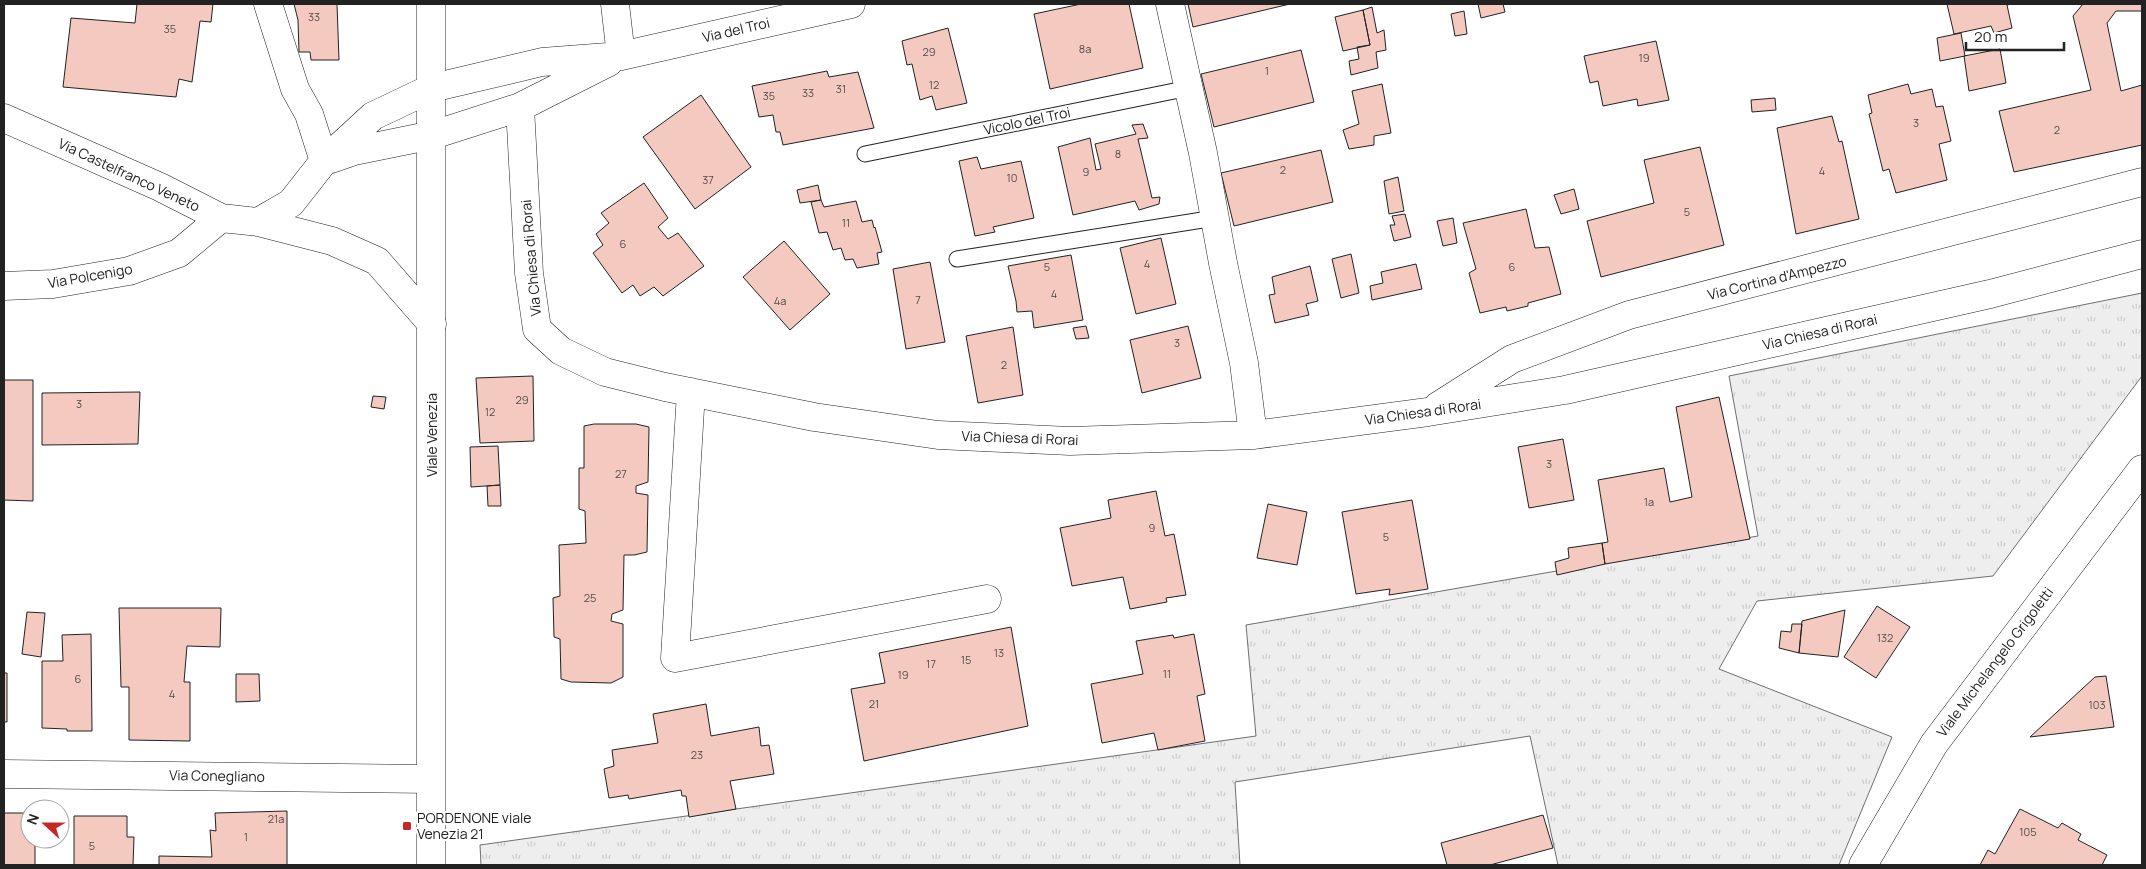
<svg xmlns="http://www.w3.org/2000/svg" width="2146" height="869" font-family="Manrope,sans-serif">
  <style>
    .grass { fill: url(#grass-tufts); stroke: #6f6f6f }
    .building { fill: #f3c9c0; stroke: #222 }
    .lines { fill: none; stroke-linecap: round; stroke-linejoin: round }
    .lane-casing { stroke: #222; stroke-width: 17 }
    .street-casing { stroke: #222; stroke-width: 29 }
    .secondary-casing { stroke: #222; stroke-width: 29 }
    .primary-casing { stroke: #222; stroke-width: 29 }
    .lane { stroke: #fff; stroke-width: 15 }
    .street { stroke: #fff; stroke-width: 28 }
    .secondary { stroke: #fff; stroke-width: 28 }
    .primary { stroke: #fff; stroke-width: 28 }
    .poi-dot { fill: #c62828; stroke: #fff; stroke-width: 2 }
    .labels { text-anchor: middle; stroke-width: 4; stroke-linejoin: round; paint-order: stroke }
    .number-label { font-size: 11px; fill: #564c4a }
    .street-label { font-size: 14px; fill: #222; stroke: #fff }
    .poi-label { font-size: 14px; fill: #222; stroke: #fff; text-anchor: start }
  </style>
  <defs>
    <pattern id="grass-tufts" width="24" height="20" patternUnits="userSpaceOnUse" patternTransform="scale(1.25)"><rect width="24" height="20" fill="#eee"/><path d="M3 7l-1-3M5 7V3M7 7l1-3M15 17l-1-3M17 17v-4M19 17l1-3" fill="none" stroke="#ccc"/></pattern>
  </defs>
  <rect width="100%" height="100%" fill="#fff"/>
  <path class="grass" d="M2142 293V376L1993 576 1757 601 1719 669 1892 737 1839 865H1558L1530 736 1235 782 1240 865H481L480 845 1256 736 1246 625 1758 536 1729 376Z"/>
  <path class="building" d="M137 4H213L211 22 200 21 192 82 179 79 176 97 63 87 71 18 135 23Z
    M294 4H337L339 60H311L310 52H299L298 20Z
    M1081 4H1129L1143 68 1050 89 1034 14Z
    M1188 4H1290L1193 27Z
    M1478 4H1503L1505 12 1481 18Z
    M1947 4H2012L2007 5 2012 28 1994 33 1991 26 1954 34Z
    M2083 4H2142V11H2116L2107 23 2121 91 2142 85V145L2014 172 1999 111 2091 90 2073 16Z
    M1372 7 1377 33 1384 30 1386 50 1376 52 1378 68 1351 75 1349 61 1359 59 1357 47 1370 45 1363 10Z
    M1363 10 1370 45 1343 51 1335 17Z
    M1464 11 1467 34 1455 36 1451 14Z
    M948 28 967 103 936 110 932 96 920 100 912 64 907 65 902 41Z
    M1961 33 1965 56 1940 61 1937 38Z
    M1656 41 1669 100 1638 106 1637 99 1603 106 1598 81 1590 83 1584 56Z
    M2000 49 2006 83 1969 91 1964 56Z
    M1301 50 1314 102 1214 127 1201 74Z
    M827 71 829 77 858 72 874 128 783 145 780 132H776L773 115 759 117 752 86Z
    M1382 84 1391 133 1374 136V145L1349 149 1343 130 1359 124 1352 91Z
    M1908 84 1911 94 1932 89 1936 107 1943 106 1951 141 1939 144 1947 180 1896 193 1889 169 1883 171 1869 114 1872 113 1868 95Z
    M701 95 751 167 695 209 643 137Z
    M1775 98 1776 110 1752 112 1751 100Z
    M1832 116 1839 142 1842 141 1859 219 1796 234 1777 128Z
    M1143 124 1148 138 1138 139 1152 198 1160 197 1159 204 1139 210 1135 201 1073 215 1058 147 1090 138 1096 170 1101 169 1095 144 1136 134 1132 125Z
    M1700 147 1724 245 1601 277 1587 221 1654 203 1644 160Z
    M1321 150 1333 202 1234 226 1221 173Z
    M977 157 981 169 1021 161 1034 218 993 227 995 232 975 236 959 161Z
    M1398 177 1404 211 1389 214 1384 181Z
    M644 183 668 218 658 227 668 239 678 233 704 266 663 296 654 287 640 296 633 285 622 293 593 253 603 245 596 234 609 223 601 213Z
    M818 185 821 200 800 203 797 190Z
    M1574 189 1579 209 1561 214 1554 195Z
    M821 200 824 207 856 201 862 222 872 220 874 228 875 227 882 252 877 253 879 264 857 268 853 259 845 260 841 248 833 250 827 232 819 233 811 202Z
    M1526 209 1535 248 1549 247 1561 294 1528 303V306L1507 311 1506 307 1480 313 1469 273 1476 269 1463 223Z
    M1405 214 1411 237 1394 241 1390 225H1395L1392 216Z
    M1453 218 1457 243 1443 246 1437 221Z
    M1161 238 1176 304 1136 314 1120 248Z
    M784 241 830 294 790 330 743 277Z
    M1351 254 1359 293 1341 298 1332 259Z
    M1071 255 1083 320 1034 328 1032 311 1017 312 1016 301 1008 266Z
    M930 262 945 342 906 349 893 269Z
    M1416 264 1422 289 1372 300 1370 286 1383 283 1381 272Z
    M1310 266 1318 301 1306 304 1309 315 1275 323 1269 295 1275 294 1272 277Z
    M1086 326 1089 338 1076 339 1073 328Z
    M1188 326 1201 378 1142 393 1130 340Z
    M1013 327 1023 395 978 403 966 336Z
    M533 376 534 441 480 443 476 378Z
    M4 380H33V501L4 500Z
    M140 392 138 444 42 445V393Z
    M373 396 386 397 384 409 371 407Z
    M1719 397 1750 539 1605 564 1602 543 1608 542 1598 480 1664 468 1670 502 1692 497 1676 407Z
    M594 424H636L649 427 648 482 636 486V493L648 495 647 552 634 555H624L623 610 612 614 611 621 623 624V677L611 683 571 682 561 679 560 639 554 637 553 598 560 596 559 545 586 543 585 511 579 509V468H584V426Z
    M1563 439 1574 500 1529 508 1518 447Z
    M498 446 500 485 471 487 470 447Z
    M500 485 501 506H488L487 486Z
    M1156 491 1165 536 1174 534 1186 595 1166 598 1167 602 1130 609 1123 577 1072 586 1060 528 1111 518 1108 500Z
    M1412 500 1428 589 1389 595 1390 589 1356 594 1342 512Z
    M1268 504 1307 512 1297 565 1257 558Z
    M1602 543 1605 564 1557 575 1555 562 1569 558 1568 548Z
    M1877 606 1910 627 1876 678 1844 657Z
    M119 608H221L220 647 187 646 184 682H190V741L129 740V687H121Z
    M1845 610 1838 657 1799 653 1802 621Z
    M27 612 45 613 41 657 22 654Z
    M1792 624H1802L1799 653 1779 648 1781 631 1791 632Z
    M1011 627 1028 726 864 761 851 689 885 683 879 653Z
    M91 634 92 731H67V729L42 728V661H63L62 635Z
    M1194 634 1205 694 1197 696 1205 741 1158 750 1154 733 1102 743 1091 684 1143 674 1136 641 1173 635 1174 638Z
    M4 673H7V722H4Z
    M236 674H259L260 701 236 702Z
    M2106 676 2114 727 2030 737 2095 677Z
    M706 704 711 736 759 727 761 746 769 745 774 774 730 781 736 809 689 817 686 796H682L681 790 629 799 628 795 609 798 604 769 614 766 612 750 658 743 653 714Z
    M2020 809 2058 828 2062 823 2081 834 2078 840 2107 855 2102 865H1980L1988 850 1995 854Z
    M287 811V865H159V856L212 857 210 830 216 831 215 813Z
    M4 813H30V839H35V865H4Z
    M1543 815 1553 848 1490 865H1447L1441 843Z
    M74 816H127V837H134L133 865H74Z"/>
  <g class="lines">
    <g class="lane-casing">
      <path id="lane" d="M865 154 1189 88
        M957 259 1215 218"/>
    </g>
    <g class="street-casing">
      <path id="street" d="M268 4 295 89 309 114 324 161
        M615 4 621 56
        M1170 4 1203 153 1223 263 1244 363 1253 435
        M520 107 529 273 537 329 561 351 605 372 665 387 814 417 938 435 1070 441 1253 435 1428 412 1565 390 1990 294 2142 254
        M4 118 160 187 221 218 258 222 332 241 377 261 432 324
        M331 159 354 151 433 135 520 107 609 62
        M258 222 291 203 324 161 373 116 432 88 542 62 621 56 851 4
        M4 286 53 284 129 271 179 253 221 218
        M691 392 675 658 987 599
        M1438 406 1512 359 1629 315 2142 182
        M4 774 430 779"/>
    </g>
    <g class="secondary-casing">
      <path id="secondary" d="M1863 865 1934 744 2142 469"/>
    </g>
    <g class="primary-casing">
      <path id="primary" d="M431 865V4"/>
    </g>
    <use href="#lane" class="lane"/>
    <use href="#street" class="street"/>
    <use href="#secondary" class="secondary"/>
    <use href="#primary" class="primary"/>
  </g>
  <rect class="poi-dot" x="402" y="821" width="10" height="10" rx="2.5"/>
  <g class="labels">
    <g class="number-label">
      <text x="314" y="21">33</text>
      <text x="170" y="33">35</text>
      <text x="1085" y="53">8a</text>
      <text x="929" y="56">29</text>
      <text x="1644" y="62">19</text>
      <text x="1267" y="75">1</text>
      <text x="934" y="89">12</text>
      <text x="841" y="93">31</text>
      <text x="808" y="97">33</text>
      <text x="769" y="100">35</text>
      <text x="1916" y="127">3</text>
      <text x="2057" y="134">2</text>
      <text x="1118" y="158">8</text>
      <text x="1283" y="174">2</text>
      <text x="1822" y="175">4</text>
      <text x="1086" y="176">9</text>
      <text x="1012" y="182">10</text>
      <text x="708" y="184">37</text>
      <text x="1687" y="216">5</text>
      <text x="846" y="227">11</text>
      <text x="623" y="248">6</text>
      <text x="1147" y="268">4</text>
      <text x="1047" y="271">5</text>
      <text x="1512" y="271">6</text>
      <text x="1054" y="298">4</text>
      <text x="918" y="304">7</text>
      <text x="780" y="305">4a</text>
      <text x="1177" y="347">3</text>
      <text x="1004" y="369">2</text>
      <text x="522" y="404">29</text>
      <text x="79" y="408">3</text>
      <text x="490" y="416">12</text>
      <text x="1549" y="468">3</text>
      <text x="621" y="478">27</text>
      <text x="1649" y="506">1a</text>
      <text x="1152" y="532">9</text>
      <text x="1386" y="541">5</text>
      <text x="590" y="602">25</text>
      <text x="1885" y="642">132</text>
      <text x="999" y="657">13</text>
      <text x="966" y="664">15</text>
      <text x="931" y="668">17</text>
      <text x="1167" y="678">11</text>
      <text x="903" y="679">19</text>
      <text x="78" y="683">6</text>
      <text x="172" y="698">4</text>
      <text x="874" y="708">21</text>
      <text x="2097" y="709">103</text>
      <text x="697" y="759">23</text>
      <text x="276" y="823">21a</text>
      <text x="2028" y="836">105</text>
      <text x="246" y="841">1</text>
      <text x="92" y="850">5</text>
    </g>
    <g class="street-label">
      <text transform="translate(736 30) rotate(-13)" y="5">Via del Troi</text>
      <text transform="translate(1027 121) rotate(-12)" y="5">Vicolo del Troi</text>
      <text transform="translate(129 175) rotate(25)" y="5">Via Castelfranco Veneto</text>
      <text transform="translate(531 258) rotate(-95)" y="5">Via Chiesa di Rorai</text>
      <text transform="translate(90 276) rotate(-10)" y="5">Via Polcenigo</text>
      <text transform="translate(1777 278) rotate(-14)" y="5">Via Cortina d'Ampezzo</text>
      <text transform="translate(1820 332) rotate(-13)" y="5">Via Chiesa di Rorai</text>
      <text transform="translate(1423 412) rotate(-8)" y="5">Via Chiesa di Rorai</text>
      <text transform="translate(432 435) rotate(-90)" y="5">Viale Venezia</text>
      <text transform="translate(1020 438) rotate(2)" y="5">Via Chiesa di Rorai</text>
      <text transform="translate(1995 662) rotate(-53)" y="5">Viale Michelangelo Grigoletti</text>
      <text transform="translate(217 776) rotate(1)" y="5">Via Conegliano</text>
    </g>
    <g class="poi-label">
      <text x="417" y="823">PORDENONE viale<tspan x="417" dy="16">Venezia 21</tspan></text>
    </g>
  </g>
  <rect width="2146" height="869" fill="none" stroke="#222222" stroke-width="10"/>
  <g transform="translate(45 824) rotate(291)"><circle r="24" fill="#ffffff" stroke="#a7a7a7"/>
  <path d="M0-4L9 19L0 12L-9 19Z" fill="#c62828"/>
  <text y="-8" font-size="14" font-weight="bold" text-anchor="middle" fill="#222222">N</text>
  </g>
  <path d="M1966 42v8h98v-8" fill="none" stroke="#222222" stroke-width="2.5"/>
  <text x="1974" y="42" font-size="15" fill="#222222" stroke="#ffffff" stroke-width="4" paint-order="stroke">20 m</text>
</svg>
